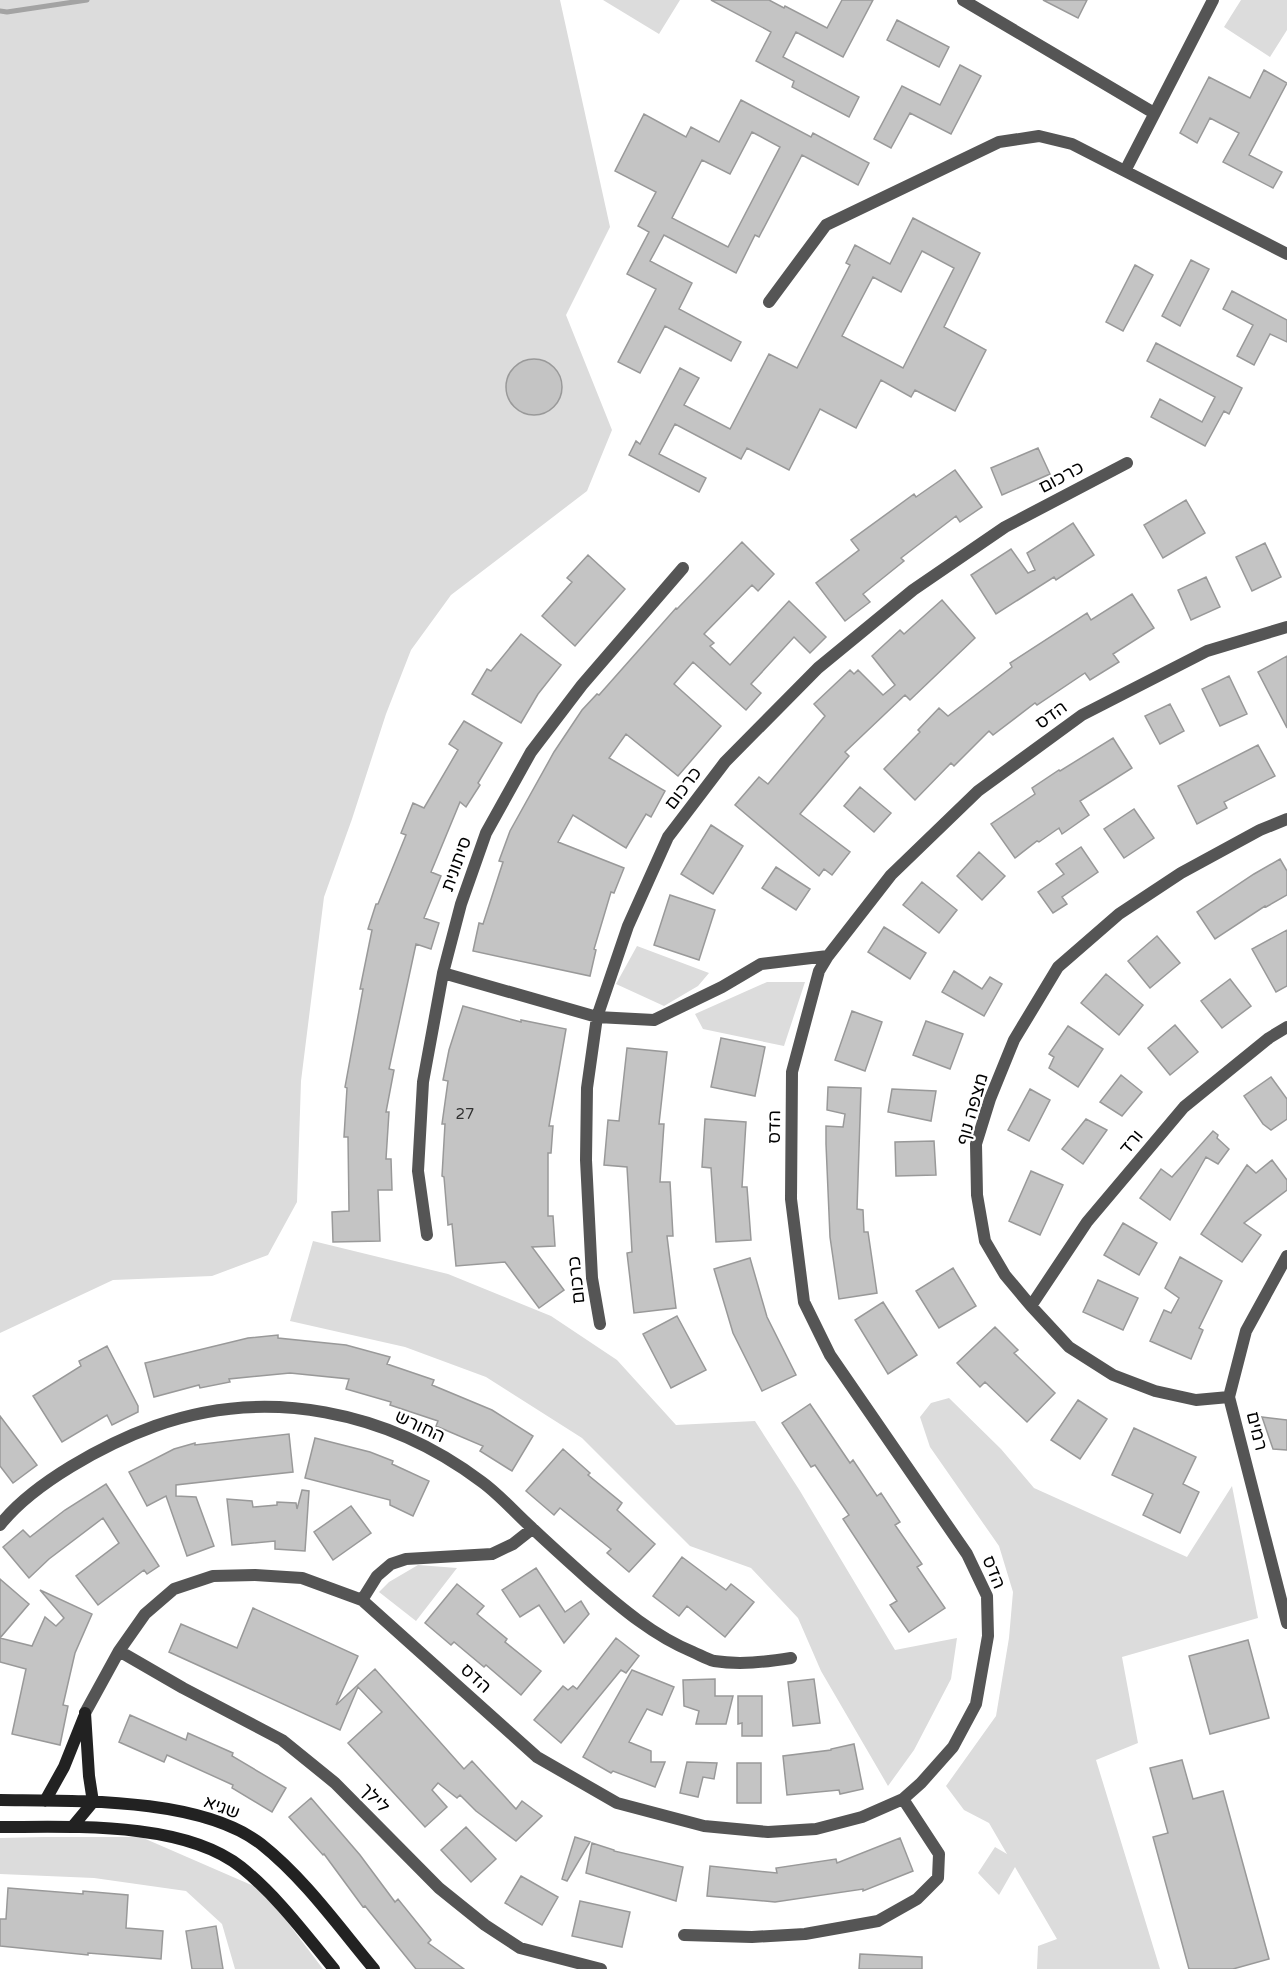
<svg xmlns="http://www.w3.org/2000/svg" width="1287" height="1969" font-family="'Varela Round','Noto Sans Hebrew',sans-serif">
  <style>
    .green { fill: #dcdcdc }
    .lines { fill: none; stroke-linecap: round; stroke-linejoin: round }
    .stream { stroke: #a3a3a3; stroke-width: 5 }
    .building { fill: #c4c4c4; stroke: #999; stroke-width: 1.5; fill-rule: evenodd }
    .street { stroke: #555; stroke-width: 12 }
    .secondary { stroke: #222; stroke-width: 12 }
    .labels { text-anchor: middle; stroke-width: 4.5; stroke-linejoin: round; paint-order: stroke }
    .number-label { font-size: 15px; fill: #313131 }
    .street-label { font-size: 18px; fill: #000; stroke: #fff }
  </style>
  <rect width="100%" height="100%" fill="#fff"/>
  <path class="green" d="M0 0H560L610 227 566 315 612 430 587 491 451 595 411 650 386 714 352 819 324 897 301 1081 297 1202 268 1255 212 1276 113 1280 0 1333Z
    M603 0H680L659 34Z
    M1241 0H1287V30L1270 57 1224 27Z
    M637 946 709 973 698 986 664 1006 616 984Z
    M767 982H805L784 1046 703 1029 695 1014Z
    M313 1241 448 1274 551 1316 617 1360 676 1425 755 1421 800 1491 895 1650 957 1638 951 1679 914 1750 888 1786 821 1671 798 1618 751 1568 690 1546 582 1438 486 1377 405 1347 290 1321Z
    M949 1398 1001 1449 1034 1488 1187 1557 1232 1486 1258 1618 1122 1657 1138 1743 1096 1760 1160 1969H1037L1038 1946 1057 1939 1015 1867 999 1895 978 1873 995 1847 1007 1854 989 1823 964 1810 946 1786 996 1716 1009 1638 1013 1592 999 1546 930 1447 920 1417 931 1403Z
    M418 1565 457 1568 416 1621 379 1592 389 1582Z
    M44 1837H141L263 1890 323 1969H235L222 1924 186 1891 94 1878 0 1874V1838Z"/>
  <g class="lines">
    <path class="stream" d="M0 11 7 12 87 0"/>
  </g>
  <path class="building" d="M711 0H769L784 8 785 6 827 28 842 0H873L843 57 796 32 783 57 859 97 849 117 792 87 794 81 756 61 771 32Z
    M1043 0H1087L1078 18Z
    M897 20 949 47 939 67 887 40Z
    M960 65 981 76 951 134 910 113 891 148 874 139 902 86 940 105Z
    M1264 70 1287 83 1249 155 1282 172 1273 188 1223 162 1239 133 1210 118 1197 143 1180 133 1209 77 1250 98Z
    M741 100 811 137 813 133 869 163 858 185 802 155 759 237 755 235 736 273 664 235 650 261 692 283 679 309 741 342 731 361 665 326 640 373 618 362 656 289 627 274 649 232 638 226 656 192 615 171 644 114 686 137 691 127 719 142ZM752 132 780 147 728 247 672 218 702 160 730 174Z
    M913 218 980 253 944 327 986 350 955 411 915 390 911 397 881 380 856 428 820 409 789 470 747 448 741 459 675 424 659 454 706 478 699 492 629 455 636 441 640 444 680 368 699 378 684 405 730 429 769 354 797 368 850 265 846 263 855 245 890 264ZM922 251 954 268 903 368 842 336 873 277 901 292Z
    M1191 260 1209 269 1180 326 1162 316Z
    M1135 265 1153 275 1123 331 1106 322Z
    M1232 291 1287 320V342L1270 334 1254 365 1237 356 1253 325 1223 309Z
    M1156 343 1242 388 1229 414 1224 411 1205 446 1151 417 1160 399 1202 422 1215 397 1147 361Z
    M506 387a28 28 0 1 1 56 0a28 28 0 1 1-56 0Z
    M1038 448 1050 474 1002 495 991 468Z
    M955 470 982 507 960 522 956 516 901 558 904 561 863 594 870 602 845 621 816 583 859 550 851 540 914 494 916 497Z
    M1186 500 1205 533 1163 558 1144 525Z
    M1073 523 1094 555 1056 580 1054 577 996 614 971 575 1011 549 1028 573 1035 570 1027 553Z
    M742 542 774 574 758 591 752 585 704 634 714 643 710 646 730 665 789 601 826 637 810 653 794 637 751 684 761 693 746 710 693 662 674 684 721 726 678 776 626 734 609 758 665 791 651 817 646 814 626 848 573 815 558 842 624 868 614 893 611 892 594 949 596 950 590 976 473 951 479 923 483 924 503 862 499 861 510 831 554 752 582 710 597 694 599 695 676 608 677 609Z
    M1265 543 1281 577 1252 591 1236 557Z
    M588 555 625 589 575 646 542 616 572 582 567 578Z
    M1206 577 1220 607 1191 620 1178 590Z
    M1132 594 1154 628 1113 654 1119 662 1090 680 1085 673 1037 705 1035 703 993 735 989 731 954 766 951 763 915 800 884 769 920 732 918 730 939 708 948 716 1012 667 1010 663 1087 613 1091 620Z
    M942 600 975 638 910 700 905 695 845 752 849 756 800 814 850 852 832 875 824 869 819 876 735 805 759 777 768 784 825 716 814 704 850 670 854 674 858 670 883 695 895 685 872 656 900 630 904 634Z
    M521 634 561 665 538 694 521 723 472 694 487 669 491 671Z
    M1287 656V728L1258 672Z
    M1229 676 1247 714 1220 726 1202 689Z
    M1170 704 1184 731 1160 744 1145 716Z
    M464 721 502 743 478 783 480 785 466 807 460 802 431 872 441 876 424 918 439 923 431 949 416 944 389 1069 394 1070 386 1112H389L386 1159H391L392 1190H378L380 1241 333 1242 332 1212 349 1211 348 1137H344L347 1088 345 1087 363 989H360L372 930 368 929 376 904H378L406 835 401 833 413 803 424 808 458 750 449 744Z
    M1113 738 1132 768 1080 801 1089 815 1062 834 1059 828 1039 842 1037 841 1015 858 991 824 1035 794 1032 788 1059 770 1060 771Z
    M1258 745 1275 776 1224 802 1227 808 1197 824 1178 786Z
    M860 787 891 813 874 832 844 806Z
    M1134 809 1154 838 1124 858 1104 829Z
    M711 825 743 846 713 894 681 874Z
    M1081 847 1098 872 1062 897 1067 904 1053 913 1038 892 1064 874 1056 864Z
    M979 852 1005 876 982 900 957 876Z
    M1280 859 1287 871V895L1266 907 1265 906 1215 939 1197 912 1254 874Z
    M776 867 810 889 796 910 762 888Z
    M922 882 957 910 939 933 903 905Z
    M670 895 715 910 699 960 654 945Z
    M884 927 926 953 910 979 868 952Z
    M1287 930V986L1276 992 1252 949Z
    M1157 936 1180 963 1150 988 1128 961Z
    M954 971 982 989 990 977 1002 984 984 1016 942 992Z
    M1106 974 1143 1005 1119 1035 1081 1003Z
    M1230 979 1251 1006 1222 1028 1201 1001Z
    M463 1006 521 1022V1020L566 1029 549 1126H553L551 1153H548V1216H553L555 1246 532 1247 564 1290 539 1308 505 1262 456 1266 452 1224 448 1225 444 1177 442 1176 445 1124H442L448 1081 443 1080 449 1050Z
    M852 1011 882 1022 865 1071 835 1060Z
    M926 1021 963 1034 950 1069 913 1055Z
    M1175 1025 1198 1052 1170 1075 1148 1048Z
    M1068 1026 1103 1049 1078 1087 1049 1068 1054 1057 1049 1054Z
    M721 1038 765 1047 755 1096 711 1087Z
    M627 1048 667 1052 659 1124H664L660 1182H670L673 1236H667L676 1308 634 1313 627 1253 632 1252 627 1167 604 1165 608 1120 619 1121Z
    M1121 1075 1142 1092 1122 1116 1100 1102Z
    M1271 1077 1287 1099V1119L1271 1130 1263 1124 1244 1096Z
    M828 1087 861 1088 857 1209 863 1210 864 1232H868L877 1293 839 1299 830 1237 826 1144V1126L843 1127 845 1114 827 1110Z
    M892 1089 936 1091 931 1121 888 1112Z
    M1030 1089 1050 1100 1029 1141 1008 1130Z
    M705 1119 746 1122 742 1187H747L751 1240 716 1242 711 1168 702 1167Z
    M1086 1119 1107 1130 1083 1164 1062 1149Z
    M1213 1131 1218 1135 1217 1138 1229 1149 1218 1164 1206 1157 1170 1220 1140 1198 1161 1169 1172 1177Z
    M934 1141 936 1175 896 1176 895 1142Z
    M1272 1160 1287 1180V1190L1244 1223 1261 1235 1242 1262 1201 1234 1247 1165 1256 1173Z
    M1031 1171 1063 1185 1040 1235 1009 1221Z
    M1123 1223 1157 1243 1139 1275 1104 1255Z
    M1180 1257 1222 1281 1199 1328 1203 1330 1191 1359 1150 1341 1164 1310 1171 1313 1179 1298 1165 1288Z
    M750 1258 767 1317 796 1375 762 1391 733 1333 714 1269Z
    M953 1268 976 1306 939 1328 916 1291Z
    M1098 1280 1138 1298 1123 1330 1083 1312Z
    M883 1302 917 1355 888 1374 855 1320Z
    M677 1316 706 1370 671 1388 643 1334Z
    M995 1327 1018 1350 1014 1353 1055 1393 1027 1422 985 1382 980 1387 957 1363Z
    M278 1335V1338L346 1345 390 1357 387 1364 434 1380 432 1385 492 1410 533 1436 512 1471 480 1451 483 1446 436 1426 438 1421 390 1405 391 1402 346 1389 349 1379 290 1373 229 1379 230 1382 200 1388 199 1385 154 1397 145 1363 248 1338Z
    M107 1346 138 1406V1412L112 1425 107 1415 62 1442 33 1396 81 1366 79 1361Z
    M1078 1400 1107 1419 1080 1459 1051 1440Z
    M810 1404 850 1463 853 1460 877 1496 881 1493 900 1522 895 1525 922 1564 917 1567 945 1608 909 1632 890 1605 897 1601 843 1519 849 1515 815 1465 811 1467 782 1423Z
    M0 1416 37 1465 13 1483 0 1466Z
    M1262 1417 1287 1420V1450L1273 1449Z
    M1134 1428 1196 1457 1183 1484 1199 1492 1180 1533 1143 1515 1153 1494 1112 1475Z
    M289 1434 293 1472 176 1485V1496L196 1497 214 1546 187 1556 166 1496 147 1506 129 1472 174 1449 195 1443V1445Z
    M315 1438 370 1452 393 1461 392 1464 429 1481 413 1516 390 1505V1500L305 1478Z
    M563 1449 590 1473 588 1475 622 1503 617 1510 655 1544 629 1572 607 1553 611 1549 560 1508 554 1515 526 1491Z
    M106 1484 159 1566 147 1574 144 1570 98 1605 76 1576 119 1543 103 1518 49 1559 29 1578 3 1547 23 1530 30 1537 65 1510Z
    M302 1490 309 1491 305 1551 275 1549V1541L232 1545 227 1499 252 1501 253 1507 277 1505V1502L296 1503 297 1509Z
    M351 1506 371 1533 333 1560 314 1532Z
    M682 1557 726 1590 731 1584 754 1602 725 1637 687 1606 679 1616 653 1596Z
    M536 1568 565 1612 581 1601 589 1614 564 1643 539 1605 520 1617 502 1590Z
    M0 1579 29 1604 0 1638Z
    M457 1584 484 1606 477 1614 507 1639 505 1642 541 1671 521 1695 486 1665 484 1667 454 1642 451 1645 425 1623Z
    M40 1590 92 1614 75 1653 63 1705 68 1706 60 1745 12 1734 26 1669 0 1662V1638L32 1646 45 1617 56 1626 64 1618Z
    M253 1608 358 1656 336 1705 375 1669 464 1769 472 1761 516 1809 522 1801 542 1816 516 1841 476 1811 460 1795 457 1798 438 1783 432 1790 447 1807 425 1827 348 1743 382 1712 358 1687 340 1730 169 1652 181 1624 237 1648Z
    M616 1638 639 1656 626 1673 621 1670 561 1743 534 1720 563 1686 568 1690 573 1686 577 1689Z
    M1248 1640 1269 1718 1210 1734 1189 1656Z
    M632 1670 674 1687 662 1715 647 1709 629 1742 651 1751V1762H665L655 1787 613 1771 611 1773 583 1757Z
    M715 1679V1696H733L726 1724H696L699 1711 684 1706 683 1680Z
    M814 1679 820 1723 793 1726 788 1682Z
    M738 1696H762V1736H742V1723L738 1724Z
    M130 1715 186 1740 188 1733 233 1753 232 1756 286 1788 272 1812 232 1788 233 1785 167 1755 164 1762 119 1742Z
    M854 1744 863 1789 840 1794 839 1790 787 1795 783 1756 831 1750V1749Z
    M1182 1760 1193 1799 1223 1791 1269 1959 1233 1969H1189L1153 1837 1168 1833 1150 1768Z
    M687 1762 717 1763 714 1779 703 1777 698 1797 680 1793Z
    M737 1763H761V1803H737Z
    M311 1798 360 1855 395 1902 398 1899 431 1940 428 1943 464 1969H416L365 1906 363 1907 324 1854 323 1855 289 1817Z
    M466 1827 496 1859 471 1882 441 1850Z
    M575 1837 590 1842 567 1881 562 1879Z
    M900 1838 913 1871 863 1891V1889L775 1902 707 1896 710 1866 777 1873 776 1868 836 1859 837 1863Z
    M592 1843 614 1850V1851L683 1867 676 1901 586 1873Z
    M521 1876 558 1897 542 1925 505 1903Z
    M8 1888 83 1894V1891L128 1895 126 1928 163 1931 161 1959 88 1953V1955L0 1946V1919H6Z
    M580 1901 630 1912 622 1947 572 1936Z
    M216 1926 223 1969H192L186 1931Z
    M860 1954 922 1957V1969H859Z"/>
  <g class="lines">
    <path class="street" d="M963 0 1154 113
      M1125 171 1213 0
      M769 302 826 225 999 142 1039 136 1072 144 1287 254
      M443 973 597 1017 654 1020 722 987 761 964 828 956
      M427 1235 418 1171 423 1082 443 973 461 904 486 833 531 752 582 685 683 568
      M1287 1256 1246 1331 1229 1397 1287 1623
      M1031 1306 1087 1222 1184 1107 1269 1038 1287 1027
      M600 1324 592 1278 586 1160 587 1088 597 1017 628 926 668 837 725 762 818 668 913 590 1005 527 1127 463
      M1229 1397 1196 1400 1155 1391 1113 1375 1069 1347 1031 1306 1005 1275 985 1241 977 1195 976 1144 990 1099 1014 1040 1058 967 1119 914 1181 873 1260 830 1287 819
      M0 1525C33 1483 105 1444 155 1426 267 1386 388 1411 482 1482 500 1495 515 1513 532 1528 551 1546 570 1563 589 1580 621 1608 654 1636 693 1652 700 1655 707 1659 714 1661 740 1665 765 1662 791 1658
      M362 1600 377 1576 391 1564 406 1559 492 1554 513 1544 532 1529
      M119 1651 183 1688 282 1740 335 1783 439 1888 485 1925 520 1948 601 1969
      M85 1713 119 1651 145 1614 174 1589 213 1576 255 1575 302 1578 362 1600 537 1757 617 1803 704 1826 768 1832 816 1829 862 1817 903 1799 921 1783 953 1747 976 1704 988 1636 987 1596 967 1554 830 1355 804 1302 791 1199 792 1072 819 971 828 956 891 875 978 791 1082 715 1207 651 1287 627
      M684 1935 752 1937 805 1934 878 1921 917 1899 938 1878 939 1854 903 1799"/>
    <path class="secondary" d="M0 1800C75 1801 200 1797 261 1844 305 1879 338 1926 374 1969
      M45 1801 64 1767 84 1717
      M73 1826 93 1802 89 1776 85 1713
      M0 1827C72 1827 183 1821 241 1867 277 1896 305 1934 334 1969"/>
  </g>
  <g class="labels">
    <g class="number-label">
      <text x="465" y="1119">27</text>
    </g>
    <g class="street-label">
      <text transform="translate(1061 477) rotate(-28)" y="6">כרכום</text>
      <text transform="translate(1051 715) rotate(-36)" y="6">הדס</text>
      <text transform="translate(683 788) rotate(-53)" y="6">כרכום</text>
      <text transform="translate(456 864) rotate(-70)" y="6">סיתונית</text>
      <text transform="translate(972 1109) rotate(-74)" y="6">מצפה נוף</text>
      <text transform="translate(774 1127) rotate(-89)" y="6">הדס</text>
      <text transform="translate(1131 1142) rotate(-50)" y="6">ורד</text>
      <text transform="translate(576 1280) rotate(-96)" y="6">כרכום</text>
      <text transform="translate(420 1426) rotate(25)" y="6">החורש</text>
      <text transform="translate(1257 1431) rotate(76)" y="6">רמים</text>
      <text transform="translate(994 1572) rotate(68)" y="6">הדס</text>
      <text transform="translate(476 1678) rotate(42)" y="6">הדס</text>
      <text transform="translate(375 1798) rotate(45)" y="6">לילך</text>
      <text transform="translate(222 1807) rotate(20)" y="6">שגיא</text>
    </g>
  </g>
</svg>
